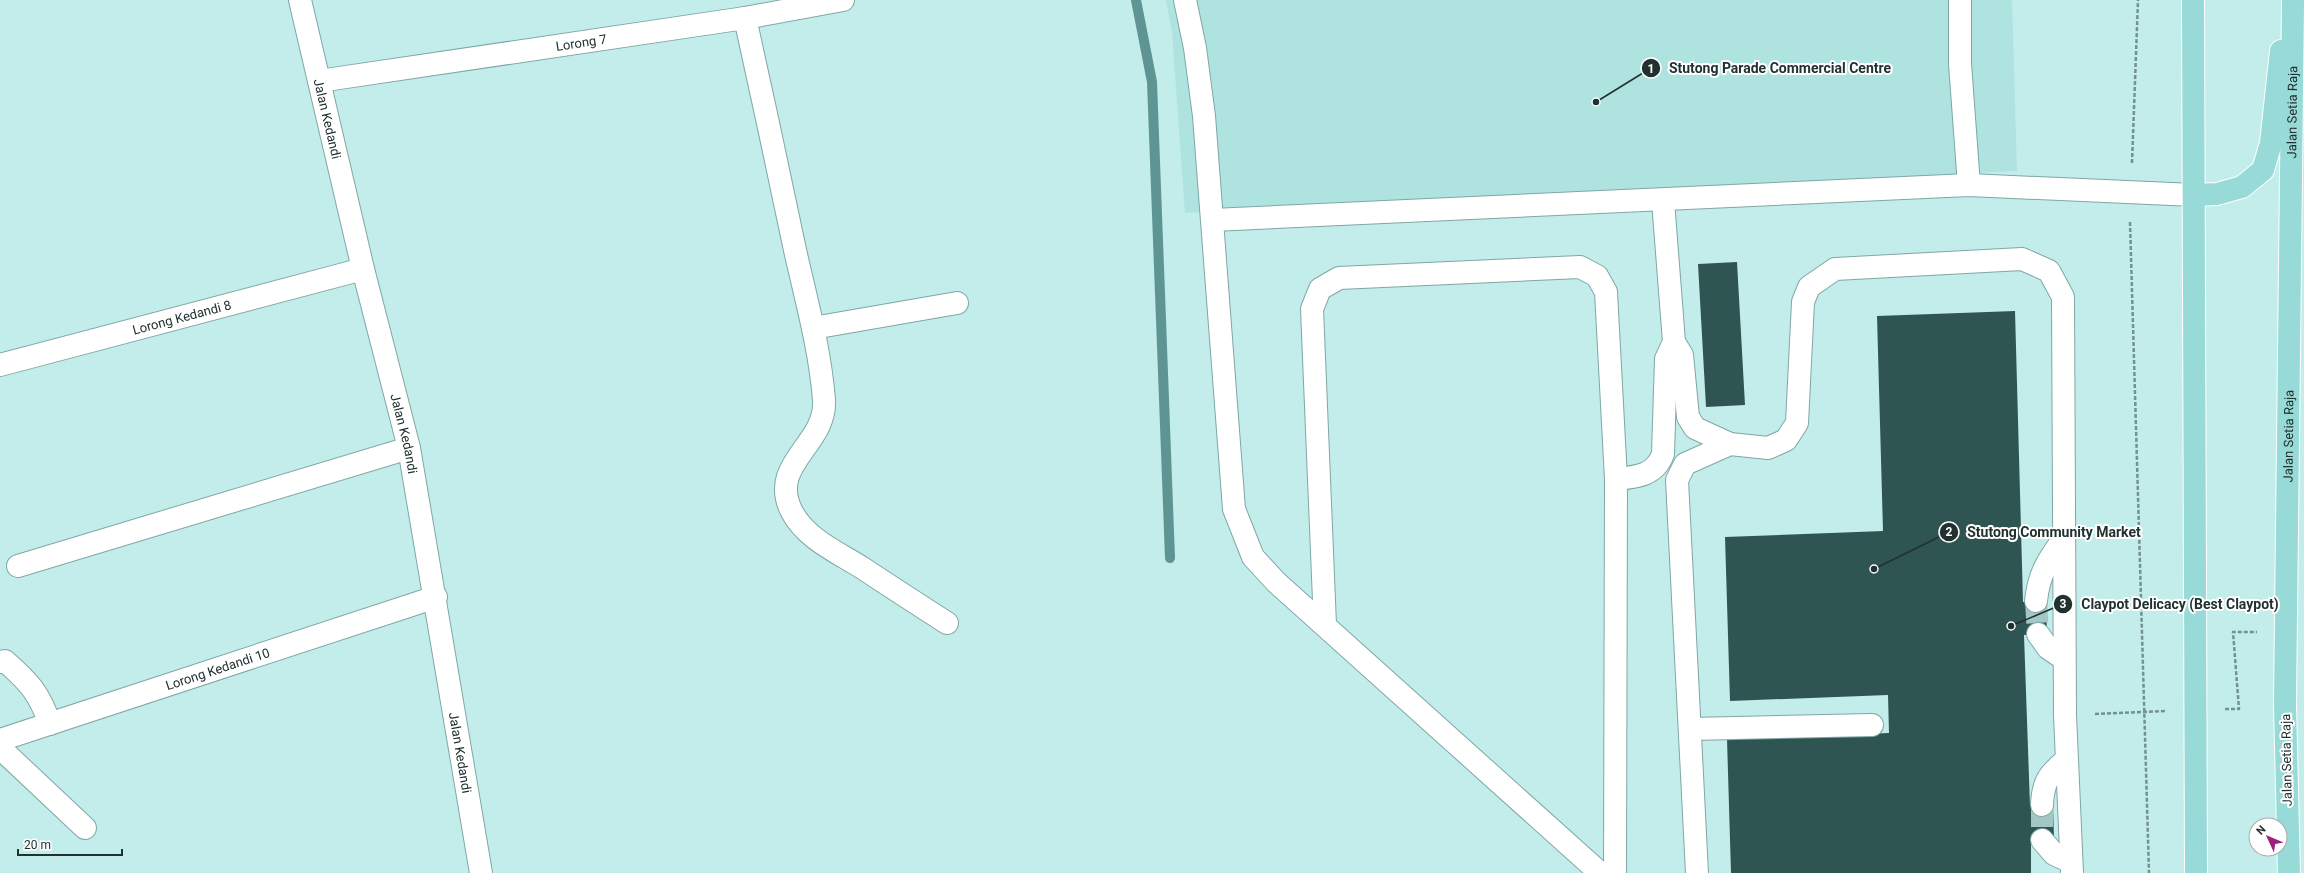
<svg xmlns="http://www.w3.org/2000/svg" width="2304" height="873" font-family="Roboto,sans-serif">
  <style>
    .built { fill: #afe3e0 }
    .lines { fill: none; stroke-linecap: round; stroke-linejoin: round }
    .stream { stroke: #5e9593; stroke-width: 10 }
    .building { fill: #2f5553 }
    .minor-tunnel { stroke: #a2c7c5; stroke-width: 22; stroke-dasharray: 22 11; stroke-linecap: butt }
    .minor-casing { stroke: #7fa7a5; stroke-width: 24 }
    .major-casing { stroke: #fff; stroke-width: 24 }
    .path { stroke: #73918f; stroke-width: 2.5; stroke-dasharray: 4 2; stroke-linecap: butt }
    .minor { stroke: #fff; stroke-width: 22 }
    .major { stroke: #98dad7; stroke-width: 22 }
    .labels { text-anchor: middle; stroke-width: 4; stroke-linejoin: round; paint-order: stroke }
    .street-label { font-size: 13px; fill: #203130; stroke: #fff }
    .leader { fill: none; stroke: #203130; stroke-width: 1.5 }
    .callout-dot { fill: #203130; stroke: #fff; stroke-width: 1.5 }
    .mark-label { font-size: 12px; text-anchor: middle; font-weight: bold; fill: #fff }
    .callout-label { font-size: 14px; text-anchor: middle; font-weight: bold; fill: #203130; stroke: #fff; stroke-width: 4; stroke-linejoin: round; paint-order: stroke }
  </style>
  <rect width="100%" height="100%" fill="#c3edea"/>
  <path class="built" d="M1166 0H2012L2017 171 1185 213 1172 32Z"/>
  <g class="lines">
    <path class="stream" d="M1136 0 1152 82 1170 558"/>
  </g>
  <path class="building" d="M1737 262 1745 405 1706 407 1698 264Z
    M2015 311 2023 602 2046 601 2047 634 2024 635 2030 806 2053 805 2054 839 2031 840V873H1731L1727 739 1889 733 1888 695 1730 701 1725 537 1883 531 1877 316Z"/>
  <g class="lines">
    <path class="minor-tunnel" d="M2036 601 2038 634
      M2042 805V840"/>
    <g class="minor-casing">
      <g id="minor">
        <path id="s1" d="M300 0 363 269 409 448 481 873"/>
        <path d="M1185 0 1195 48 1204 116 1234 509 1253 557 1276 582 1600 873"/>
        <path d="M1960 0V64L1969 185"/>
        <path d="M745 18C762 95 779 173 795 250 806 299 820 349 824 400 827 445 767 464 792 512 806 539 839 553 864 569 891 587 919 605 947 623"/>
        <path id="s2" d="M319 81 745 18 843 0"/>
        <path d="M1663 201 1674 342 1682 355 1688 417 1695 428 1730 444 1768 448 1786 440 1797 423 1803 302 1809 287 1835 269 2022 259 2049 271 2063 297 2065 715 2072 873"/>
        <path d="M1213 220 1969 185 2194 195"/>
        <path d="M813 328 957 303"/>
        <path id="s3" d="M0 365 363 269"/>
        <path d="M1616 479C1636 477 1655 476 1663 454L1666 359 1674 342"/>
        <path d="M18 566 409 448"/>
        <path d="M2036 601C2039 573 2048 560 2064 538"/>
        <path d="M1325 625 1312 309 1320 289 1339 278 1580 267 1597 276 1606 292 1616 479 1615 873"/>
        <path d="M2038 634 2048 648 2064 659"/>
        <path d="M0 662 5 661C30 683 39 693 50 724"/>
        <path d="M1690 729 1872 725"/>
        <path id="s4" d="M0 740 436 597"/>
        <path d="M0 748 85 828"/>
        <path d="M2042 805C2043 782 2048 775 2066 760"/>
        <path d="M2042 840 2054 854 2071 862"/>
        <path d="M1697 873 1677 480 1685 464 1730 444"/>
      </g>
    </g>
    <g class="major-casing">
      <g id="major">
        <path d="M2193 0 2196 873"/>
        <path d="M2194 195 2217 194 2242 187 2263 170 2271 143 2281 51"/>
        <path id="s5" d="M2289 873 2285 704 2293 0"/>
      </g>
    </g>
    <path class="path" d="M2132 163 2138 0
      M2130 222 2149 873
      M2225 709H2239L2233 632H2257
      M2095 714 2166 711"/>
    <use href="#minor" class="minor"/>
    <use href="#major" class="major"/>
  </g>
  <g class="labels">
    <g class="street-label">
      <text dy="5" stroke="none"><textPath href="#s2" startOffset="265">Lorong 7</textPath></text>
      <text dy="5" stroke="none"><textPath href="#s5" startOffset="761">Jalan Setia Raja</textPath></text>
      <text dy="5" stroke="none"><textPath href="#s1" startOffset="122">Jalan Kedandi</textPath></text>
      <text dy="5" stroke="none"><textPath href="#s3" startOffset="188">Lorong Kedandi 8</textPath></text>
      <text dy="5" stroke="none"><textPath href="#s1" startOffset="446">Jalan Kedandi</textPath></text>
      <text dy="5" stroke="none"><textPath href="#s5" startOffset="437">Jalan Setia Raja</textPath></text>
      <text dy="5" stroke="none"><textPath href="#s4" startOffset="229">Lorong Kedandi 10</textPath></text>
      <text dy="5" stroke="none"><textPath href="#s1" startOffset="770">Jalan Kedandi</textPath></text>
      <text transform="translate(2286 760) rotate(-91)" y="5">Jalan Setia Raja</text>
    </g>
  </g>
  <path class="leader" d="M1596 102L1651 68M1874 569L1949 532M2011 626L2063 604"/>
  <g class="callout-dot">
    <circle cx="1596" cy="102" r="4"/>
    <circle cx="1874" cy="569" r="4"/>
    <circle cx="2011" cy="626" r="4"/>
    <circle cx="1651" cy="68" r="10"/>
    <circle cx="1949" cy="532" r="10"/>
    <circle cx="2063" cy="604" r="10"/>
  </g>
  <g class="mark-label">
    <text x="1651" y="73">1</text>
    <text x="1949" y="536">2</text>
    <text x="2063" y="608">3</text>
  </g>
  <g class="callout-label">
    <text x="1780" y="73">Stutong Parade Commercial Centre</text>
    <text x="2054" y="537">Stutong Community Market</text>
    <text x="2180" y="609">Claypot Delicacy (Best Claypot)</text>
  </g>
  <g transform="translate(2268 837) rotate(314)"><circle r="19" fill="#ffffff" stroke="#a6adac"/>
  <path d="M0-3L7 15L0 10L-7 15Z" fill="#9b2179"/>
  <text y="-6" font-size="11" font-weight="bold" text-anchor="middle" fill="#203130">N</text>
  </g>
  <path d="M18 849v6h104v-6" fill="none" stroke="#203130" stroke-width="2"/>
  <text x="24" y="849" font-size="12" fill="#203130" stroke="#ffffff" stroke-width="3" paint-order="stroke">20 m</text>
</svg>
